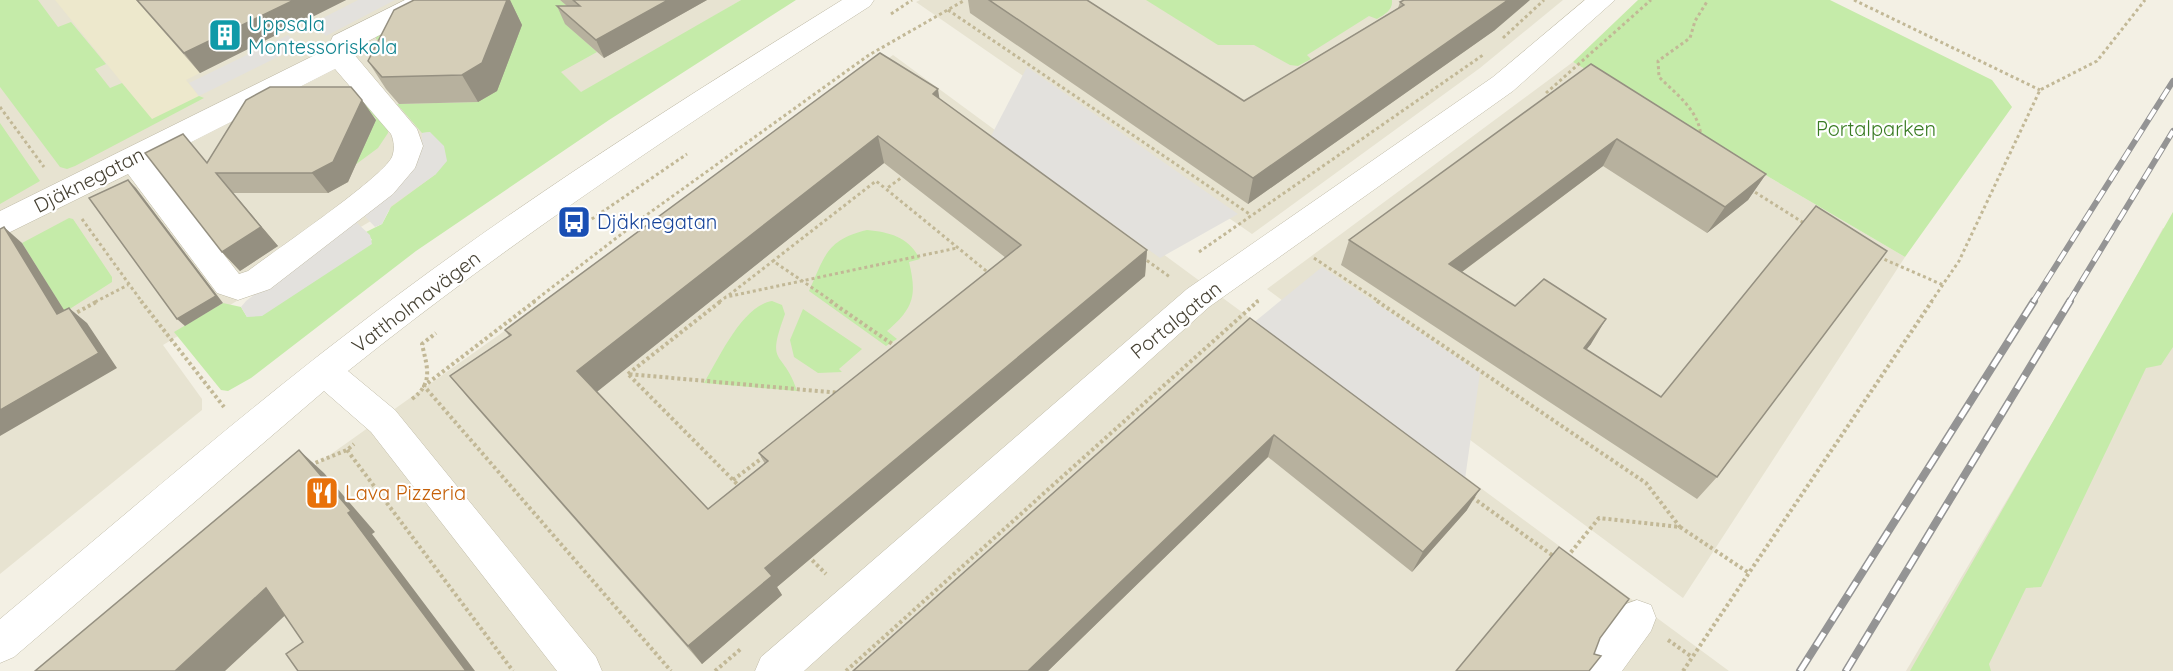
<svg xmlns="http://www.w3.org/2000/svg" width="2173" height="671" font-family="Quicksand,sans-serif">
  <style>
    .residential { fill: #e7e3d1 }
    .education { fill: #ede8cc }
    .green { fill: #c5eba9 }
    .parking { fill: #e3e1dd }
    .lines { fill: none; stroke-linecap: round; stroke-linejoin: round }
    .minor-casing { stroke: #bfbaa6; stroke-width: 1 }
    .path-far1 { stroke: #c2b896; stroke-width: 3; stroke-dasharray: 3 3; stroke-linecap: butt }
    .path { stroke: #c2b896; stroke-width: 4; stroke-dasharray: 3 3; stroke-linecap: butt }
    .minor { fill: #fff; fill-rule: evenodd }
    .rail-far1-casing { stroke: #949494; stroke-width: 6 }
    .rail-casing { stroke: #949494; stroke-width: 8 }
    .rail-far1 { stroke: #fff; stroke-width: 4; stroke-dasharray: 12; stroke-linecap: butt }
    .rail { stroke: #fff; stroke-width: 5; stroke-dasharray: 15; stroke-linecap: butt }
    .wall { fill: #b7b19e; fill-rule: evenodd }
    .shaded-wall { fill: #959081 }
    .building { fill: #d5ceb8; stroke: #959081; stroke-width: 1.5; fill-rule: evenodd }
    .labels { text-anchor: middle; stroke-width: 4.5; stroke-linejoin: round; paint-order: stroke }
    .culture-label { font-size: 20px; fill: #0d838f; stroke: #fff; text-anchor: start }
    .park-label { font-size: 20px; fill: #397b23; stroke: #fff }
    .street-label { font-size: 20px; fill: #464133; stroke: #fff }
    .transit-label { font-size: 20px; fill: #164399; stroke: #fff; text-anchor: start }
    .food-label { font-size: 20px; fill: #c56008; stroke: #fff; text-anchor: start }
  </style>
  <rect width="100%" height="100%" fill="#f3f0e4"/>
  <path class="residential" d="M0 0H741L163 345 202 399V410L0 574Z
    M920 0H1563L1480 68 1252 234 916 2Z
    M893 55 1729 671H72L258 506Z
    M1573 62 1905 257 1683 598 1267 289Z
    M2163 228 2173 231V671H1906L2096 349Z"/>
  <path class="education" d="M55 0H248L169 37 200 73 186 80 199 96 152 120Z"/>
  <path class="green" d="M0 0H38L58 27 71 22 106 64 95 69 110 88 122 83 152 119 199 96 204 98 75 166 67 169 60 167 0 87Z
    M438 0H560L583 19 569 27 597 52 561 72 581 92 741 0H796L609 120 416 251 251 378 228 391 221 390 174 332 223 303 241 307 247 317 372 240 366 232 382 224 391 207 436 174 430 132 422 133 397 104 478 102 376 39V34Z
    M1146 0H1392C1393 10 1385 14 1377 19L1369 16 1307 55 1311 59 1298 66 1290 65 1254 45H1218Z
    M1638 0H1830L1992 80 2012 107 1905 257 1573 62Z
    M354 94 387 122 388 133 378 148 355 165 376 119Z
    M0 123 40 181 0 204Z
    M2173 212V347L2161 365 2146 368 2041 587 2026 588 1989 664 1991 671H1910Z
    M69 218 73 219 112 277V282L65 312 22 243Z
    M867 230C891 232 909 238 920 259L909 262C917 295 914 308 887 331L897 339 886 346 809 291C825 256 826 240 867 230Z
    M772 301 782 305 785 314C765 368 783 348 797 391L704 383C719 358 742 306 772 301Z
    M803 309 862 349 839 369 842 372 818 373 794 357 790 340Z"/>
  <path class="parking" d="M358 0H395L326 36 313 23Z
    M288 35 298 47 199 96 189 83Z
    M1027 67 1238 214 1160 258 991 136Z
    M430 132 444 146 447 161 436 174 391 206 382 224 375 227 361 212 422 146V133Z
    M349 222H356L370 235 372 244 262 316 247 317 241 307 246 301Z
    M1322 267 1480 373 1465 479 1252 324Z"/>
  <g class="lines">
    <g class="minor-casing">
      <path id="minor" d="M405 0H439L435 6 355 48 353 53 417 129 423 146 415 168 393 194 270 289 238 300 217 293 128 174 0 237V211L327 49 333 36ZM335 69 391 134C394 141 395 149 392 157 381 179 274 251 248 271L239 274 152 162Z
        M842 0H874L870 6C691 121 514 238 348 371L395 410 596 657 602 671H557L371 432 324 391 14 657 0 663V619C123 517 243 412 370 316 521 201 681 100 842 0Z
        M1585 0H1615L1513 91 1209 307 804 671H755L761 657 1187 289 1493 77Z
        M1637 600 1651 605 1656 618 1651 631 1622 671H1578L1584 657 1623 605Z"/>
    </g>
    <path class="path-far1" d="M1854 0 2040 90
      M948 10 1251 215
      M891 14 912 0
      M1503 38 1544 0
      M1546 93 1651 0
      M0 107 44 167
      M1701 138C1700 111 1677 95 1659 77L1658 61 1690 38 1695 21 1708 0
      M905 175 886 189 990 274
      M1750 189 1807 225
      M82 219 142 302
      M567 236 687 154
      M1199 252 1483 55
      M1142 257 1170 277
      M1879 257 1943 285
      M1314 258 1380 302
      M729 295 773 261
      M95 302 128 285
      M533 302 645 216 869 55 965 0
      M719 302 726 297 957 248
      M833 302 773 261 876 181 886 189
      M1256 302 1260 299
      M1931 302 1959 261 2040 90 2097 61 2145 0"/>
    <path class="path" d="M141 301 224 407
      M535 301 424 386 671 671
      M830 301 898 348
      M1377 301 1646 483 1680 527
      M72 315 98 301
      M628 374 721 301
      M412 399C434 383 427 367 422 344L436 333
      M347 450 513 671
      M310 465 347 450 354 444
      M733 480 766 455
      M741 488 628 374 840 393
      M1472 497 1556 558
      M808 556 826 574
      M1567 557 1599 518 1680 527 1749 573
      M1668 640 1692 657
      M715 671 742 648
      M846 671 1258 301
      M1683 671 1932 301"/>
    <use href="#minor" class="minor"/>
    <g class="rail-far1-casing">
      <path id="rail-far1" d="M2033 302 2173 81
        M2069 302 2173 131"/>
    </g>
    <g class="rail-casing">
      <path id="rail" d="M1800 671 2034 301
        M1846 671 2070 301"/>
    </g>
    <use href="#rail-far1" class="rail-far1"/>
    <use href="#rail" class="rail"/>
  </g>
  <path class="wall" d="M136 0H346L200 73Z
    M414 0H510L522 25 497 91 478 102 399 104 386 89 368 61Z
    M560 0H707L604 58 565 24 557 6H567Z
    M968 0H1087L1244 101 1398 8 1400 2 1495 30 1248 204 970 13Z
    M1591 64 1766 174 1748 200 1707 233 1603 166 1462 272 1515 306 1591 344 1586 349 1717 477 1697 499 1341 265 1349 240Z
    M939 99 1147 250 1145 276 777 587 782 595 702 664 469 399 450 376 509 336 505 330ZM884 163 1006 258 759 453 765 464 708 509 597 391Z
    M376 120 348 182 328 193H233L278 246 240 271 222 252 208 163Z
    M1250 318 1467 510 1412 572 1268 457 1048 671H853Z"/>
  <path class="shaded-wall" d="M294 0H346L200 73 184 53Z
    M507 0H510L522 25 497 91 478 102 462 75Z
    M668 0H707L604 58 596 40Z
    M1508 0H1530L1495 30 1248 204 1253 178Z
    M938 89 942 116 933 94Z
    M362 100 376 120 348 182 328 193 312 173Z
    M878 136 884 163 593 395 577 371Z
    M1617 139 1603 166 1439 289 1449 264Z
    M216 173 278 246 240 271 222 252Z
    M1766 174 1748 200 1707 233 1725 207Z
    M128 180 136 188 223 303 185 326 177 319Z
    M4 227 22 243 76 329 57 314Z
    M1147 250 1145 276 777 587 782 595 702 664 688 646 765 568Z
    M69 308 87 323 117 368 0 436V410Z
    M1606 319 1591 344 1569 372 1584 348Z
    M1274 435 1268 457 1048 671H1028Z
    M299 450 324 473 375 532 372 534 475 671H466Z
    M1480 489 1467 510 1412 572 1423 552Z
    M266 588 293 608 225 671H175Z"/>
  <path class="building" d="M137 0H294L184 53Z
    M414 0H507L482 63 462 75 382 77 368 61 394 10Z
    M573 0H668L596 40 557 6H580Z
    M989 0H1087L1244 101 1404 5 1400 2 1404 0H1508L1253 178Z
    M880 53 938 89 933 94 1147 250 765 568 772 576 688 646 450 376 511 335 505 330ZM878 136 1021 245 759 453 768 461 708 509 577 371Z
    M1591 64 1766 174 1725 207 1617 139 1449 264 1515 306 1544 279 1606 319 1584 348 1661 397 1816 206 1887 251 1717 477 1349 240Z
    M270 87H351L362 100 333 162 312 173H216L261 227 222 252 145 153 183 134 207 163 246 100Z
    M128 180 216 296 177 319 89 198Z
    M4 227 57 314 69 308 99 353 0 410V229Z
    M1250 318 1480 489 1423 552 1274 435 1028 671H853Z
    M299 450 351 511 348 513 466 671H298L286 654 303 642 266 588 175 671H35Z
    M1559 547 1629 599 1600 638 1594 654 1601 656 1589 671H1456Z"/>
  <defs>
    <g id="building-square" transform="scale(1.725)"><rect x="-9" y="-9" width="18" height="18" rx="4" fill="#0f9aa8" stroke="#fff"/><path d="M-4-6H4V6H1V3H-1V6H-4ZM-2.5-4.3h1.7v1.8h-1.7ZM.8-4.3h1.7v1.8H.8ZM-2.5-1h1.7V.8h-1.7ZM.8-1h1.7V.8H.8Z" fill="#fff"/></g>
    <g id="bus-square" transform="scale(1.725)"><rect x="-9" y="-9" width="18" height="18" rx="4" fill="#1a4fb4" stroke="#fff"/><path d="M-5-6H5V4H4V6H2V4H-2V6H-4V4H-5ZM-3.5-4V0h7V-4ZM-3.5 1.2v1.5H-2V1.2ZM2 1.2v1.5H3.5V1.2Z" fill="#fff"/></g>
    <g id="restaurant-square" transform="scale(1.725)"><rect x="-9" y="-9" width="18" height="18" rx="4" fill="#e8710a" stroke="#fff"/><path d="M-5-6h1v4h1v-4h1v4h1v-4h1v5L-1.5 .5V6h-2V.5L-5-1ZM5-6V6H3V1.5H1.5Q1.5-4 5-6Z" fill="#fff"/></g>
  </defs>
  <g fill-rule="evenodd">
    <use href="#building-square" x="225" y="35"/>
    <use href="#bus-square" x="574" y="222"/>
    <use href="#restaurant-square" x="322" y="493"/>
  </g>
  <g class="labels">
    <g class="culture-label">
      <text x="248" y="31">Uppsala<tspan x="248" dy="23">Montessoriskola</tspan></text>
    </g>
    <g class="park-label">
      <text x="1876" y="136">Portalparken</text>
    </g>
    <g class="street-label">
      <text transform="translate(89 180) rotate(-27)" y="7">Djäknegatan</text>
      <text transform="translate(416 302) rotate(-37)" y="7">Vattholmavägen</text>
      <text transform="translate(1176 320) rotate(-39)" y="7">Portalgatan</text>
    </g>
    <g class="transit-label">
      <text x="597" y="229">Djäknegatan</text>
    </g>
    <g class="food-label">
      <text x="345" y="500">Lava Pizzeria</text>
    </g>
  </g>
</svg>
